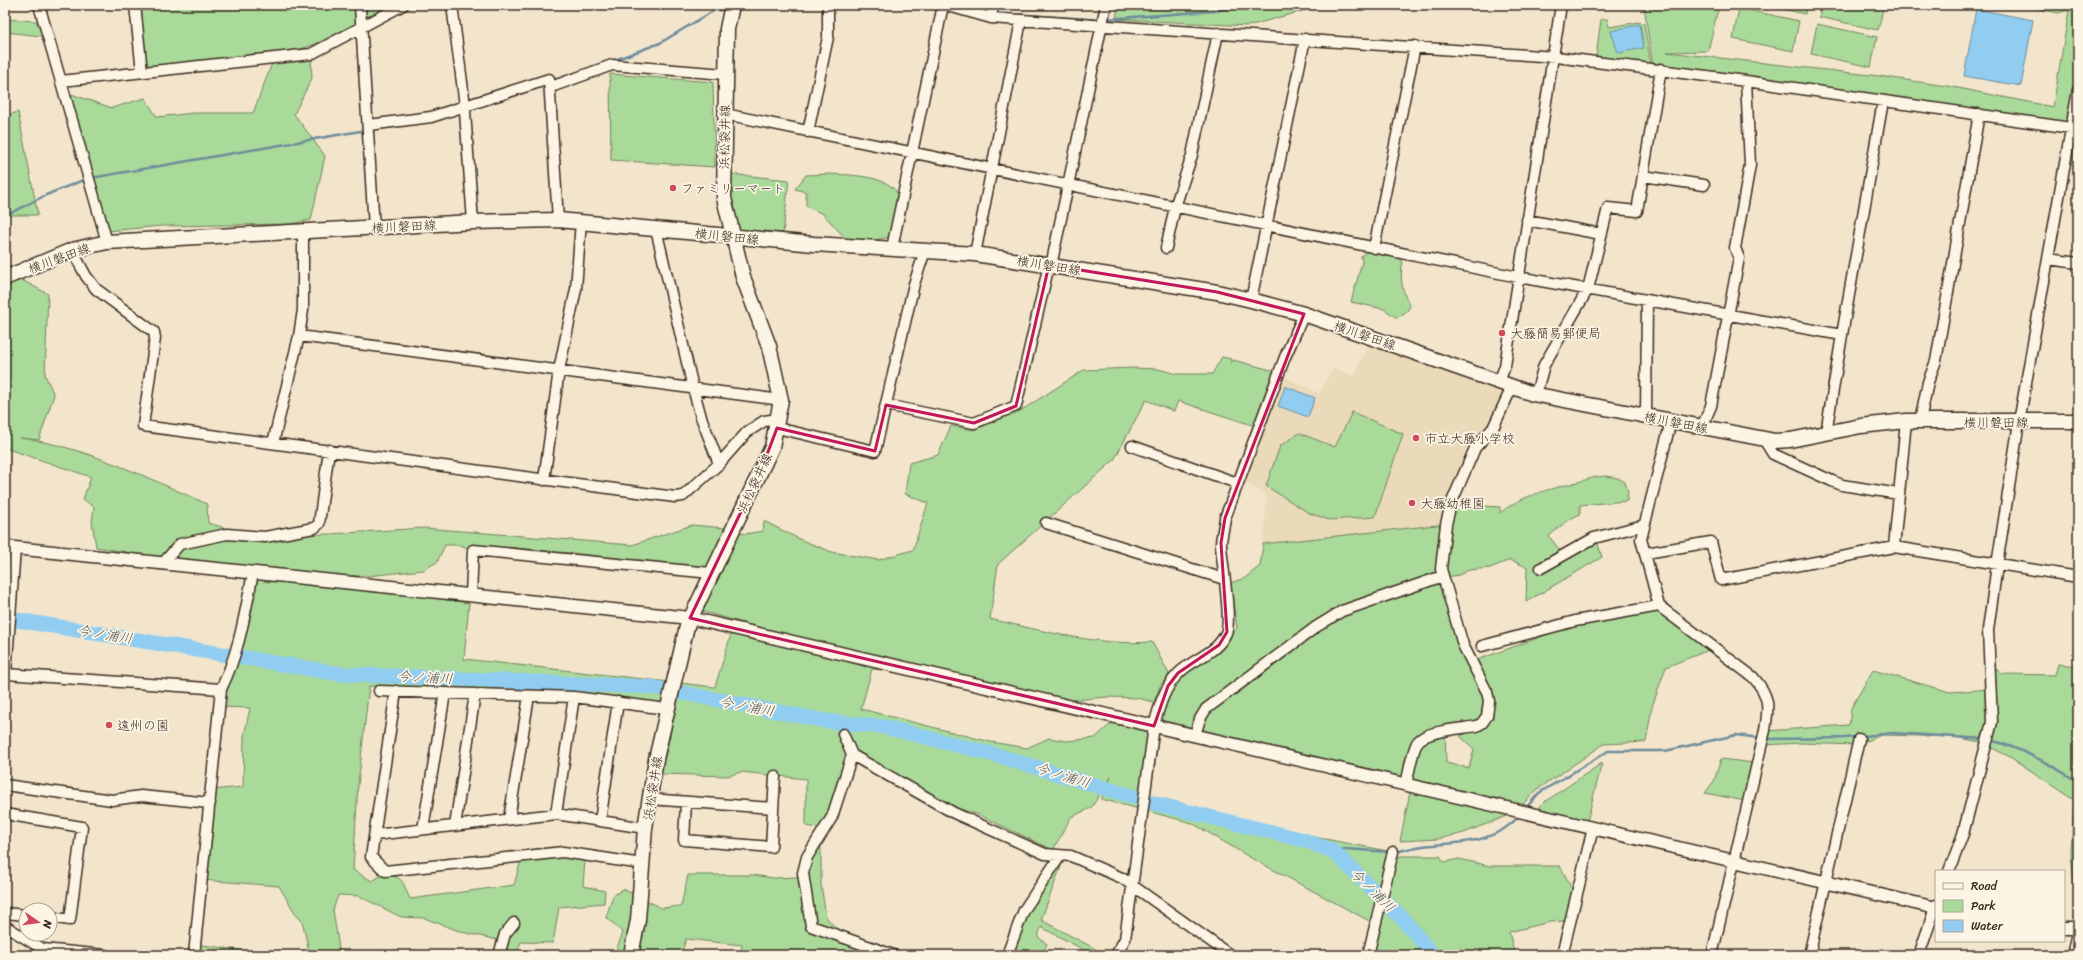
<svg xmlns="http://www.w3.org/2000/svg" width="2083" height="960" font-family="Sriracha,'Klee One',sans-serif">
  <style>
    .built { fill: #ebdaba }
    .green { fill: #a9da9a; stroke: #72825c; fill-rule: evenodd }
    .water { fill: #90cdf0; stroke: #6e8c9c }
    .lines { fill: none; stroke-linecap: round; stroke-linejoin: round }
    .stream { stroke: #6e8c9c; stroke-width: 2.5 }
    .river { stroke: #90cdf0; stroke-width: 15 }
    .minor-casing { stroke: #3b2a1e; stroke-width: 13 }
    .tertiary-casing { stroke: #3b2a1e; stroke-width: 15 }
    .secondary-casing { stroke: #3b2a1e; stroke-width: 17 }
    .minor { stroke: #fcf5e5; stroke-width: 10 }
    .tertiary { stroke: #fcf5e5; stroke-width: 12 }
    .secondary { stroke: #fcf5e5; stroke-width: 14 }
    .marked { fill: none; stroke: #c2185b; stroke-width: 3; stroke-linejoin: round }
    .poi-dot { fill: #d1495b; stroke: #fcf5e5; stroke-width: 1.5 }
    .labels { text-anchor: middle; stroke-width: 3.5; stroke-linejoin: round; paint-order: stroke }
    .street-label { font-size: 13px; fill: #3b2a1e; stroke: #fcf5e5 }
    .poi-label { font-size: 13px; fill: #3b2a1e; stroke: #fcf5e5; text-anchor: start }
    .water-label { font-size: 14px; font-style: italic; fill: #505352; stroke: #fcf5e5 }
  </style>
  <rect width="100%" height="100%" fill="#f2e5cc"/>
  <filter id="ink" filterUnits="userSpaceOnUse"><feTurbulence type="fractalNoise" baseFrequency=".025" numOctaves="2"/><feDisplacementMap in="SourceGraphic" scale="8" xChannelSelector="R" yChannelSelector="G"/><feConvolveMatrix kernelMatrix="1 2 1 2 8 2 1 2 1" color-interpolation-filters="sRGB"/></filter>
  <g filter="url(#ink)">
    <path class="built" d="M1369 342 1504 390 1446 524 1263 544 1267 495 1245 483 1283 376 1319 393 1333 368 1354 376Z"/>
    <path class="green" d="M135 5H357L362 28 277 57 311 54 312 78 294 114 325 156 311 220 290 224 161 226 108 231 67 100 41 36 5 32V19L36 21 48 43 65 92 112 108 145 98 157 117 194 113H253L274 58 142 72Z
      M364 5H390L383 16 364 21Z
      M999 5H1048L1047 9 997 8Z
      M1118 5H1324L1248 26 1116 19Z
      M1644 5H1719L1708 51 1667 52 1879 76 1953 87 2053 107 2069 10 2058 13 2020 5H2078V90L2072 124 1653 68Z
      M1764 5H1806L1805 14Z
      M1821 5H1884L1878 30 1819 17Z
      M1739 8 1799 21 1793 51 1733 39Z
      M1601 19H1607L1609 27 1639 22 1644 23 1651 65 1596 57Z
      M1817 24 1877 37 1871 67 1811 54Z
      M610 74 713 82 715 167 611 160Z
      M18 112 38 215H5V116Z
      M730 174 789 180 783 233 739 231 730 204Z
      M827 174C851 175 907 174 900 211 898 220 892 229 889 237L868 242 848 241 823 214 806 206V192L795 189 806 175Z
      M1370 250 1399 257 1403 262C1399 278 1402 291 1410 306L1407 311 1397 318 1384 309 1351 302 1362 262 1361 256Z
      M20 279 48 294 45 375 54 395 39 440 20 438C84 446 148 478 207 504L208 523 253 536 330 534 424 528 632 545 692 525 725 528 745 534 763 531 764 521 799 539 832 552 878 560 913 550 928 503 905 494 909 463 938 455 951 426 974 430 1022 410 1084 370 1133 368 1158 369 1177 374H1212L1222 357 1231 359V363L1233 360 1275 371 1255 426 1178 401 1174 411 1146 400 1114 460 998 564 990 619C1044 631 1097 646 1152 642L1169 674 1160 686 1154 702 1137 698 1107 697 1051 702 929 674 872 669 861 709 991 742 1027 748 1049 738 1067 741 1095 738 1113 722 1135 721 1132 729 1133 727 1151 731 1139 798 1309 836 1393 852 1388 875 1400 856H1440L1444 862 1459 859 1490 866H1560L1576 896 1566 921 1550 922 1509 932 1515 955H1368L1375 924 1251 858 1192 823 1101 799 1111 777 1091 808 1071 817 1053 850 979 815 926 798 852 755 825 829 806 826V779L741 772 727 776 661 774 677 704 461 693 369 686 358 785 353 870 372 881 384 874C405 877 402 882 410 899L514 885 522 856 571 852 585 860 583 886 605 891 604 903 559 907 553 943 521 942 516 955 501 946 502 941 462 932 424 918 401 917 359 896 338 895 333 910 340 955H310L302 921 297 916 279 886 202 880 211 790 243 787 244 736 250 708 219 707 253 573 96 547 92 522 94 507 83 499 91 477 5 448V285ZM445 545H460L473 550 711 574 694 609 778 633 866 667 733 628 715 687 464 659 469 603 258 574 367 576 423 570 437 562Z
      M1352 412 1403 434 1375 517 1329 520 1309 513 1266 486 1280 446 1299 433 1335 447Z
      M1606 476 1618 478 1625 482 1628 492 1627 501 1580 505V514L1568 520 1549 536 1563 555 1597 541 1602 557 1526 602 1527 567 1510 560 1490 568 1469 570 1459 575 1440 578 1454 634 1469 669 1484 693V710L1479 721 1445 725 1446 763 1469 768 1474 749 1460 736 1488 725 1492 695 1477 660 1557 631 1659 606 1714 648 1666 667 1652 707 1646 742 1604 744 1538 789 1521 806 1485 796 1160 720 1174 679 1206 661 1237 628 1230 583 1245 578 1260 566 1263 544 1446 524 1451 504 1500 507V513C1527 491 1563 487 1596 477Z
      M1990 660 2001 674 2055 675 2058 664 2078 666V919L2071 854 2074 799 2010 757 1980 742 1955 737 1882 735 1855 745 1801 743 1763 745 1766 731 1849 725 1851 708 1873 670 1950 692 1990 689Z
      M1721 759 1754 763 1745 801 1705 793 1714 781Z
      M1602 763 1587 821 1539 808 1543 803Z
      M1410 792 1509 815 1464 833 1438 839 1400 841Z
      M821 837V884L826 917 848 942 893 955H741L742 945 686 939 681 955H614L623 933 606 917 613 896 623 889 662 908 681 906 688 875H752L774 878 797 877Z
      M1064 858 1041 920 1107 955H1084L1086 951 1041 927 1038 937 1047 944 1042 955H1007L1026 907Z
      M195 944 275 955H194Z"/>
    <path class="water" d="M1976 9 2033 20 2021 86 1964 76Z
      M1640 24 1644 48 1618 53 1611 31Z
      M1285 386 1315 398 1308 417 1278 406Z"/>
    <g class="lines">
      <path class="stream" d="M966 5 979 10
        M743 7 760 5
        M994 13 1101 20
        M1106 19 1214 11 1248 5
        M612 61 660 43 715 10H723
        M551 81 585 70
        M375 129 401 126
        M91 178 366 130
        M5 216 46 195 86 179
        M1765 739 1845 738 1893 733 1986 739
        M1990 740C2021 748 2052 765 2078 782
        M1526 808 1539 793 1608 751H1665L1736 735 1760 738
        M1333 851 1346 849 1391 852
        M1396 852C1405 850 1414 847 1423 846 1459 842 1494 845 1520 815"/>
      <path class="river" d="M5 618 341 674 651 687 826 721 885 727 996 755 1157 804 1304 840 1333 851 1402 918 1433 955"/>
      <g class="minor-casing">
        <path id="minor" d="M39 5 107 242
          M135 5 142 72
          M360 5 374 228
          M452 5 464 98 473 222
          M945 5 991 18 1556 57 1746 81 2078 129
          M991 18 993 5
          M61 81 311 54 403 5
          M551 87 612 65 725 74
          M725 114 1518 277 1842 335
          M369 125 431 117 549 79 558 220
          M808 132 828 37V5
          M1643 176 1704 185
          M1527 220 1601 234
          M656 229 693 388 701 417 719 464
          M892 248 943 5
          M1166 248 1175 207 1192 155 1218 33
          M1374 248 1415 46
          M72 250 86 276 96 289 154 332 155 338 143 426 675 497 683 496 719 464 747 432 764 421 778 419
          M975 254 1021 21
          M2048 259 2078 263
          M1051 266 1106 5
          M1251 300 1305 39
          M299 336 781 400
          M1499 382 1505 366 1561 5
          M1536 394 1544 365 1588 289 1608 208 1637 211 1661 69
          M886 405 974 423 1016 406 1049 265
          M1646 416 1647 300
          M1671 421 1641 539 1659 606 1753 677C1770 696 1769 706 1765 730L1712 955
          M1920 421 1928 382 1936 361 1979 114
          M1702 427 1711 406 1739 258 1735 248 1750 165 1746 81
          M777 428 875 451 914 284 925 251
          M1826 433 1842 335 1883 101
          M1763 438 1773 454 1832 481 1842 485 1899 494
          M273 443 299 336 303 310V232
          M1132 446 1237 483
          M544 480 559 370 576 289 581 221
          M1046 523 1224 579
          M1894 547 1906 421
          M15 548 6 674 221 689
          M1646 553 1711 542 1721 580 1894 547 2078 577
          M162 564 180 544 227 534 265 537 314 528 319 524 329 450
          M1541 568 1594 538 1644 525
          M471 595 473 550 711 573
          M1482 646 1575 621 1659 606
          M379 691 574 697 667 709
          M396 691 371 857 385 871 563 852 642 864
          M843 734 852 755 954 813 1045 854 1071 856 1122 878 1230 955
          M1195 735 1200 719 1206 709 1316 627 1342 611 1443 576
          M852 755 832 817 807 857 803 873 811 926 893 955
          M5 785 112 800 141 796 210 803
          M1406 785C1409 772 1411 757 1416 745 1421 730 1462 729 1477 726L1482 723 1487 716 1489 701 1487 692 1463 645 1441 569 1446 524 1451 504 1475 448 1493 428 1512 387
          M649 799 773 808
          M686 802 684 840 771 847 775 776
          M5 814 82 827 70 920 50 917
          M556 814 574 697
          M509 819 529 696
          M600 821 618 702
          M455 826 475 694
          M423 829 445 693
          M375 835 556 814 645 828
          M1949 871 1963 834 1992 722 1988 630 1997 565 2019 422 2078 90
          M5 913 26 915
          M5 926 43 949 105 955
          M194 955 221 689C239 653 245 613 253 573
          M499 955 505 934 514 923
          M1007 955 1024 910 1060 856
          M1116 955 1125 939 1154 726C1159 707 1164 688 1178 674 1193 658 1216 655 1226 633 1232 620 1222 564 1221 545 1221 537 1224 527 1225 518L1285 357 1304 314
          M1368 955 1393 852
          M1562 955 1593 828
          M1809 955 1859 739
          M1919 955 1936 905
          M2073 955 2078 933"/>
      </g>
      <g class="tertiary-casing">
        <path id="tertiary" d="M5 547 690 618 1936 908
          M2064 928H2078"/>
      </g>
      <g class="secondary-casing">
        <path id="secondary" d="M5 278 72 250 107 242 473 222 558 220 814 244 975 254 1217 292 1251 300 1304 314 1533 394 1775 441 1790 440 1861 426 1906 421H2078
          M631 955 638 920 645 828 656 759 687 626 772 447 781 400 769 346 743 277 724 198 727 29 732 5"/>
      </g>
      <use href="#minor" class="minor"/>
      <use href="#tertiary" class="tertiary"/>
      <use href="#secondary" class="secondary"/>
    </g>
  </g>
  <path class="marked" d="M1049 265 1217 292 1304 314 1225 518 1221 543 1227 632 1219 645 1178 673 1168 686 1154 726 690 618 762 468 777 428 875 451 886 405 974 423 1016 406Z"/>
  <g class="poi-dot">
    <circle cx="673" cy="188" r="4"/>
    <circle cx="1502" cy="333" r="4"/>
    <circle cx="1416" cy="438" r="4"/>
    <circle cx="1412" cy="503" r="4"/>
    <circle cx="109" cy="725" r="4"/>
  </g>
  <g class="labels">
    <g class="street-label">
      <text transform="translate(724 137) rotate(-89)" y="5">浜松袋井線</text>
      <text transform="translate(404 226) rotate(-3)" y="5">横川磐田線</text>
      <text transform="translate(727 236) rotate(6)" y="5">横川磐田線</text>
      <text transform="translate(59 258) rotate(-20)" y="5">横川磐田線</text>
      <text transform="translate(1049 265) rotate(9)" y="5">横川磐田線</text>
      <text transform="translate(1365 335) rotate(19)" y="5">横川磐田線</text>
      <text transform="translate(1676 422) rotate(11)" y="5">横川磐田線</text>
      <text x="1996" y="427">横川磐田線</text>
      <text transform="translate(754 483) rotate(-65)" y="5">浜松袋井線</text>
      <text transform="translate(652 788) rotate(-81)" y="5">浜松袋井線</text>
    </g>
    <g class="poi-label">
      <text x="681" y="193">ファミリーマート</text>
      <text x="1510" y="338">大藤簡易郵便局</text>
      <text x="1424" y="443">市立大藤小学校</text>
      <text x="1420" y="508">大藤幼稚園</text>
      <text x="117" y="730">遠州の園</text>
    </g>
    <g class="water-label">
      <text transform="translate(105 634) rotate(9)" y="5">今ノ浦川</text>
      <text transform="translate(425 677) rotate(3)" y="5">今ノ浦川</text>
      <text transform="translate(747 706) rotate(11)" y="5">今ノ浦川</text>
      <text transform="translate(1063 775) rotate(17)" y="5">今ノ浦川</text>
      <text transform="translate(1373 890) rotate(44)" y="5">今ノ浦川</text>
    </g>
  </g>
  <rect width="2083" height="960" fill="none" stroke="#fcf5e5" stroke-width="20"/>
  <rect x="10" y="10" width="2063" height="940" fill="none" stroke="#3b2a1e" stroke-width="1.5" filter="url(#ink)"/>
  <rect x="1935" y="870" width="130" height="72" fill="#fcf5e5" stroke="#afa495"/>
  <rect x="1943" y="883" width="20" height="6" fill="#fcf5e5" stroke="#afa495"/>
  <text x="1971" y="890" font-size="12" fill="#3b2a1e">Road</text>
  <rect x="1943" y="900" width="20" height="12" fill="#a9da9a" stroke="#afa495"/>
  <text x="1971" y="910" font-size="12" fill="#3b2a1e">Park</text>
  <rect x="1943" y="920" width="20" height="12" fill="#90cdf0" stroke="#afa495"/>
  <text x="1971" y="930" font-size="12" fill="#3b2a1e">Water</text>
  <g transform="translate(38 922) rotate(103)"><circle r="19" fill="#fcf5e5" stroke="#afa495"/>
  <path d="M0-3L7 15L0 10L-7 15Z" fill="#d1495b"/>
  <text y="-6" font-size="11" font-weight="bold" text-anchor="middle" fill="#3b2a1e">N</text>
  </g>
</svg>
